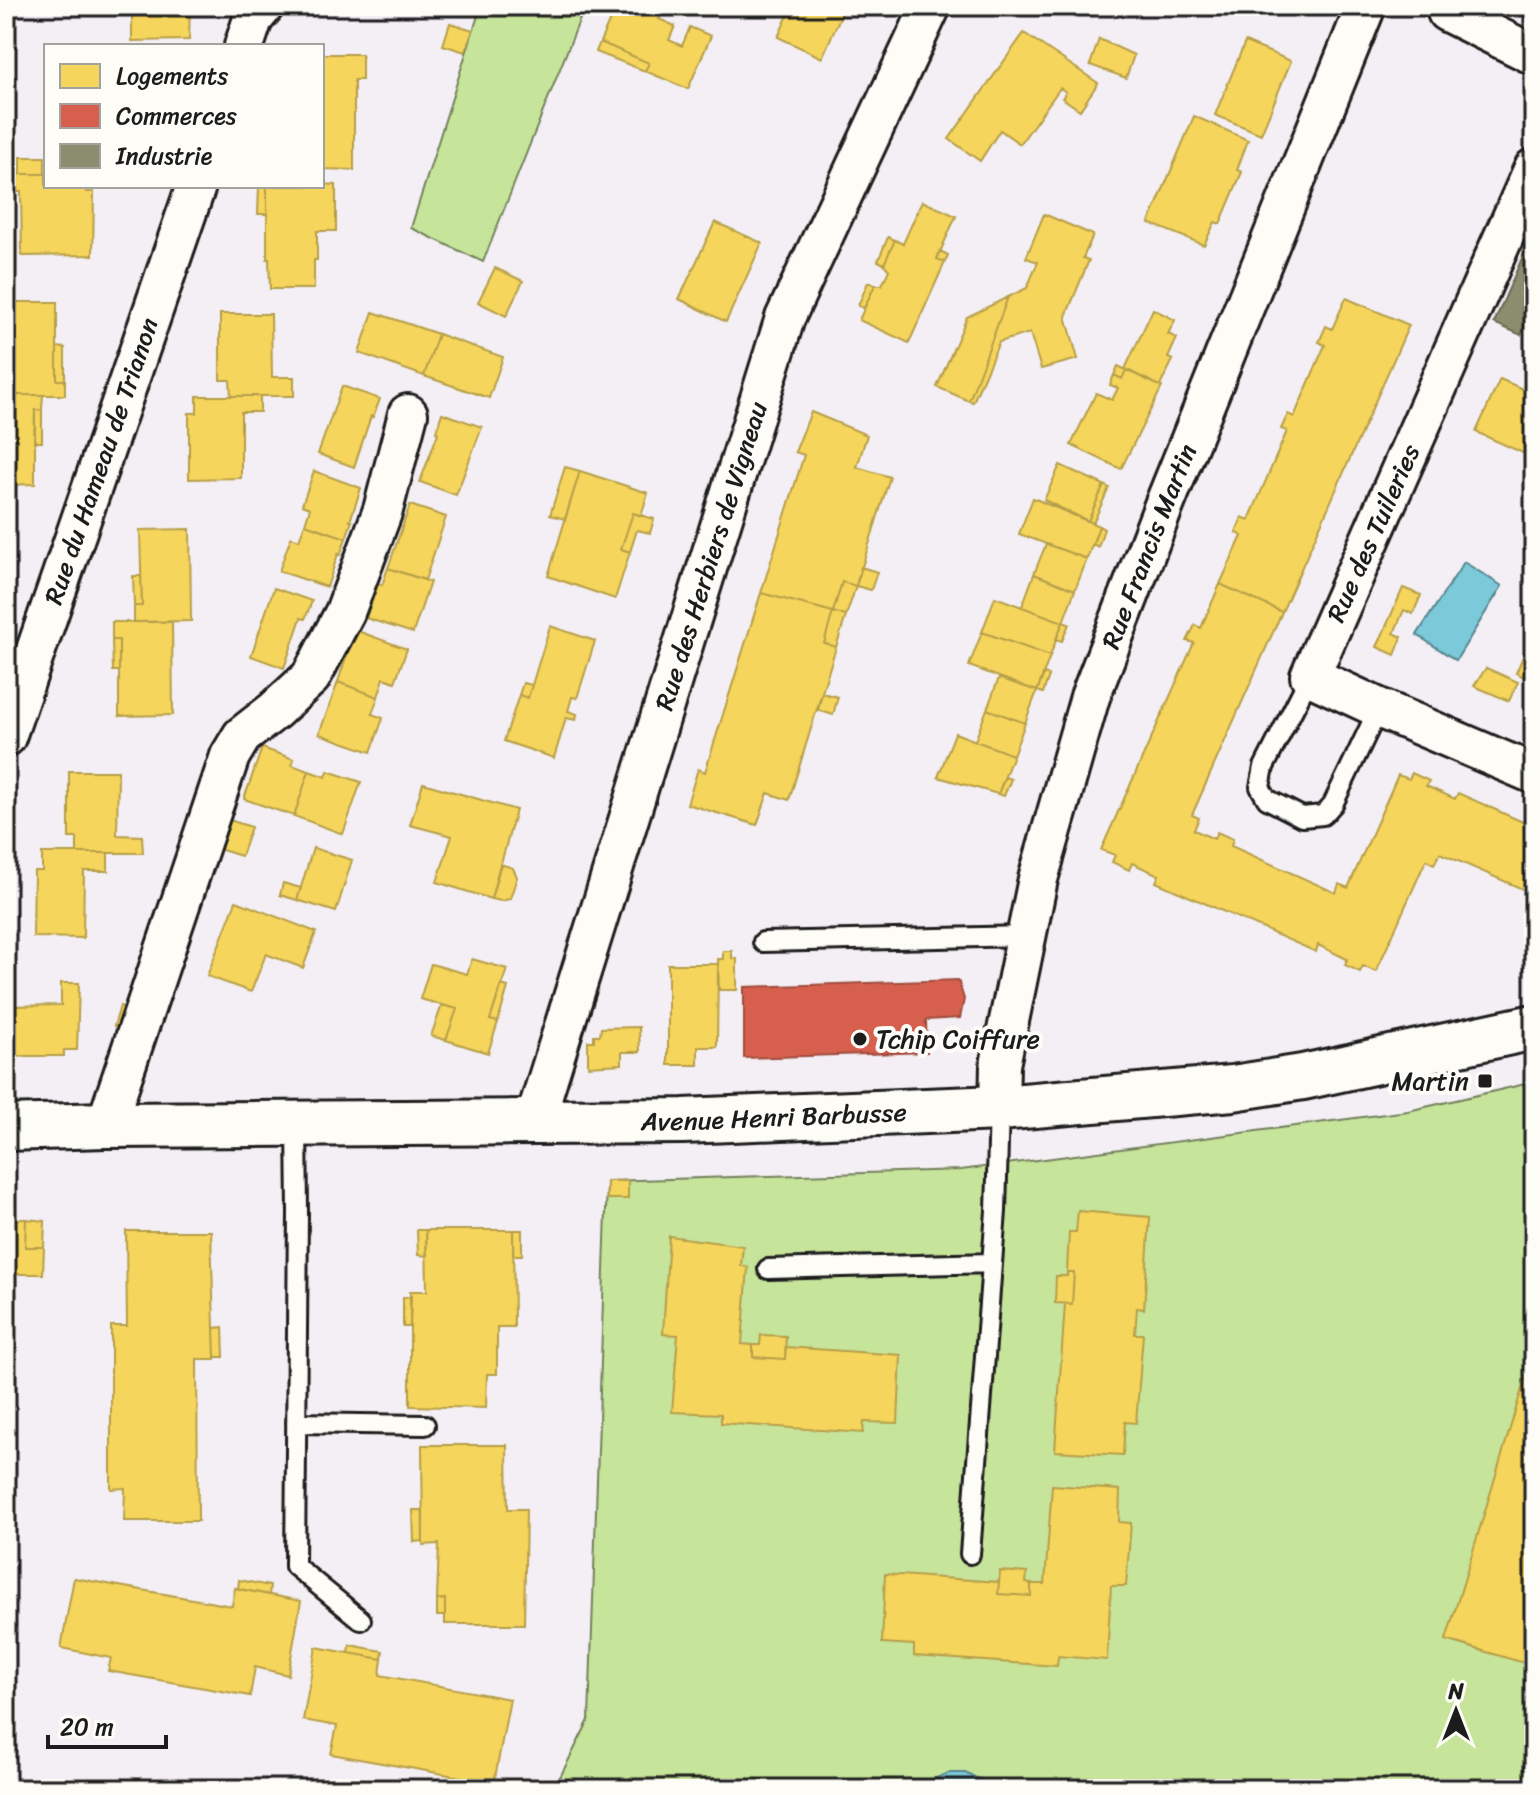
<svg xmlns="http://www.w3.org/2000/svg" width="1540" height="1795" font-family="Sriracha,sans-serif">
  <style>
    .green { fill: #c7e49b; stroke: #72805c; stroke-width: 2 }
    .water { fill: #7bc9d9; stroke: #55848d; stroke-width: 2 }
    .homes { fill: #f6d55c; stroke: #b59e49; stroke-width: 2 }
    .shops { fill: #d6604d; stroke: #9e4c3e; stroke-width: 2 }
    .industry { fill: #8c8c6e; stroke: #6a6a55; stroke-width: 2 }
    .lines { fill: none; stroke-linecap: round; stroke-linejoin: round }
    .service-casing { stroke: #1c1c1c; stroke-width: 24 }
    .minor-casing { stroke: #1c1c1c; stroke-width: 44 }
    .tertiary-casing { stroke: #1c1c1c; stroke-width: 50 }
    .service { stroke: #fdfcf7; stroke-width: 18 }
    .minor { stroke: #fdfcf7; stroke-width: 38 }
    .tertiary { stroke: #fdfcf7; stroke-width: 44 }
    .poi-dot { fill: #1c1c1c; stroke: #fdfcf7; stroke-width: 3 }
    .labels { text-anchor: middle; stroke-width: 8; stroke-linejoin: round; paint-order: stroke }
    .street-label { font-size: 26px; fill: #1c1c1c; stroke: #fdfcf7 }
    .poi-label { font-size: 26px; fill: #1c1c1c; stroke: #fdfcf7; text-anchor: start }
  </style>
  <rect width="100%" height="100%" fill="#f4eff4"/>
  <filter id="ink" filterUnits="userSpaceOnUse"><feTurbulence type="fractalNoise" baseFrequency=".0125" numOctaves="2"/><feDisplacementMap in="SourceGraphic" scale="16" xChannelSelector="R" yChannelSelector="G"/><feConvolveMatrix kernelMatrix="1 2 1 2 8 2 1 2 1" color-interpolation-filters="sRGB"/></filter>
  <g filter="url(#ink)">
    <path class="green" d="M481 6H585L483 262 411 228Z
      M1534 1082V1789H554L589 1720 607 1181 961 1170 1408 1111Z"/>
    <path class="water" d="M1464 562 1502 586 1456 660 1417 635Z
      M949 1773H965L1002 1789H908Z"/>
    <path class="homes" d="M132 6H190L189 40 132 41Z
      M616 6H665L659 19 675 26 669 40 682 46 690 27 711 36 688 89 645 71 649 63 600 42Z
      M792 6H845L822 58 778 37Z
      M450 23 473 30 465 52 443 45Z
      M1024 33 1098 83 1080 110 1062 98 1066 92 1060 88 1020 144 1000 130 980 161 949 139Z
      M1099 39 1134 55 1126 78 1090 65Z
      M600 42 649 63 645 71 596 52Z
      M1245 42 1291 61 1261 134 1215 115Z
      M322 54H362V80H354V170L322 169Z
      M1194 116 1248 140 1237 170 1242 172 1220 224 1215 222 1204 245 1149 223Z
      M21 157H45V174H21Z
      M18 174H46V186H86V192H94L93 255 22 256 21 192H6V178H18Z
      M322 184 336 185V231H317V260H314V289H270L269 259H267V186H322Z
      M259 186H267V214H258Z
      M922 201 956 216 937 259 945 262 909 343 859 320 875 285H882L889 270 884 264 895 240 903 244Z
      M1044 214 1093 235 1083 258 1089 260 1066 316 1078 359 1041 369 1030 333 999 342 973 402 969 401 1008 297 1027 288 1038 262 1026 258Z
      M715 222 762 243 726 322 679 299Z
      M888 237 895 240 884 264 878 261Z
      M940 251 948 255 945 262 937 259Z
      M495 268 523 281 506 316 478 302Z
      M868 282 875 285 864 308 858 306Z
      M1008 297 969 401 937 387 967 317Z
      M1346 298 1409 325 1282 612 1220 584 1242 536 1236 532 1242 517 1249 520 1287 431 1281 429 1288 414 1294 417 1325 345 1319 342 1326 326 1332 329Z
      M6 302H57V380H65V395H6Z
      M1153 309 1175 320 1168 334 1177 338 1168 358 1173 360 1160 386 1125 369Z
      M373 312 438 334 424 376 359 353Z
      M220 314H271L272 377H294V396H231L230 380H220Z
      M438 334 503 357 489 398 424 376Z
      M57 347 65 348V380H57Z
      M1118 366 1126 370 1122 379 1114 375Z
      M1126 370 1162 387 1121 469 1071 445 1096 393 1112 400 1118 388 1110 385 1114 375 1122 379Z
      M1500 379 1534 394V458L1476 432Z
      M342 386 380 399 373 417 371 416 354 467 318 454Z
      M6 395H43L42 409 35 410V484L6 485Z
      M197 396H260V412H241V478L189 479V413H197Z
      M42 409V442H34L35 410Z
      M811 412 867 435 857 467 890 477 856 586 842 582 833 612 761 593 804 455 795 452Z
      M442 413 482 427 456 495 420 482 438 433 436 432Z
      M1060 465 1104 485 1088 521 1044 500Z
      M565 467 580 471 565 519 550 515Z
      M314 471 361 488 350 521H352L346 538 305 524 310 508 302 505Z
      M580 471 648 493 641 516 633 513 621 549 630 552 615 599 548 576Z
      M1104 485 1109 488 1093 523 1088 521Z
      M1033 498 1099 526 1087 559 1019 534Z
      M410 505 446 517 425 580 388 568Z
      M633 513 654 519 650 533 637 530 630 552 621 549Z
      M305 524 346 538 340 555 338 554 327 587 279 571 291 537 299 540Z
      M1099 526 1104 529 1098 547 1093 544Z
      M190 529 191 621 134 622V606H142L140 530Z
      M1046 544 1087 559 1075 590 1034 574Z
      M861 567 877 572 871 590 856 586Z
      M388 568 430 582 413 633 366 618 378 584 382 585Z
      M1034 574 1075 590 1063 622 1022 607Z
      M133 576H141L142 606H134Z
      M842 582 856 586 846 616 833 612Z
      M1220 584 1282 612 1192 815 1199 818 1194 830 1214 839 1217 832 1233 839 1231 846 1336 893 1339 884 1348 888 1398 775 1409 779 1412 773 1429 781 1426 786 1455 799 1458 793 1534 827V894L1440 853 1434 864 1426 860 1376 972 1363 966 1360 972 1345 965 1347 959 1318 945 1316 952 1156 882 1159 875 1132 863 1129 870 1112 862 1115 855 1101 850 1194 643 1187 641 1195 625 1201 628Z
      M274 588 312 601 305 619 301 618 284 668 251 656Z
      M1403 588 1421 595 1413 614 1404 610 1394 633 1402 637 1395 655 1377 647Z
      M761 593 833 612 824 643 836 647 789 800 768 793 757 825 687 804 698 769 705 772Z
      M995 597 1063 622 1050 656 982 632Z
      M833 612 846 616 836 647 824 643Z
      M112 622H172L173 715 119 716V640H112Z
      M1063 622 1069 624 1062 641 1056 639Z
      M550 626 595 641 577 698 572 697 568 711 577 714 576 720 566 718 554 758 504 741 519 695 528 698Z
      M355 630 407 649 395 682 384 678 378 697 338 682Z
      M982 632 1050 656 1037 691 969 666Z
      M1531 637 1534 639 1533 681 1516 673Z
      M112 640H119V671H113Z
      M1486 668 1518 682 1509 701 1474 686Z
      M1044 674 1049 676 1043 693 1037 691Z
      M999 678 1037 691 1025 723 987 709Z
      M338 682 378 697 372 714 383 718 371 752 319 734Z
      M523 683 532 685 528 698 519 695Z
      M822 693 838 697 833 715 818 710Z
      M987 709 1025 723 1013 755 975 741Z
      M955 733 1013 755 998 794 938 777Z
      M262 748 294 759 292 765 309 771 294 816 244 799Z
      M69 771H118L117 835 142 836 143 853H77V838H69Z
      M309 771 326 777 328 771 361 782 343 834 294 816Z
      M1005 777 1011 779 1004 796 998 794Z
      M423 783 516 810 491 899 437 882 452 836 410 825Z
      M226 819 251 827 241 856 216 848Z
      M313 848 352 860 336 912 297 900Z
      M42 853H108V871H84L83 938 33 937 34 871H42Z
      M500 864 513 868 517 877 510 899 501 901 491 899Z
      M283 883 301 888 297 900 280 895Z
      M236 901 316 932 303 968 266 954 251 992 207 976Z
      M723 951H732V958L737 959V990H719L718 959H723Z
      M472 959 507 969 490 1020 498 1022 488 1053 446 1040 457 1009 420 999 431 964 467 974Z
      M668 964H718L717 1047H698V1065H668Z
      M61 983H79L77 1050H64V1056H6V1006L61 1005Z
      M501 985 508 987 498 1022 490 1020Z
      M442 1005 457 1009 446 1040 431 1036Z
      M120 1006 132 1010 125 1029 114 1026Z
      M639 1027 640 1052H622V1064L588 1066V1041H594V1035H600L601 1028Z
      M607 1181H628V1199H607Z
      M1078 1211 1150 1217 1144 1309 1137 1308 1135 1334H1143L1136 1423 1125 1422 1123 1455 1055 1451 1065 1304H1072L1074 1272H1067L1069 1232H1076Z
      M6 1219H26L25 1247H44L43 1274H7L6 1280Z
      M26 1219 45 1221 44 1247H25Z
      M417 1230H426L427 1256 418 1255Z
      M426 1230H513L514 1327H497V1374H487L486 1408 410 1406V1291H427Z
      M513 1230H522V1255H513Z
      M126 1231H211L215 1359H197L198 1521H124L125 1488 111 1489V1326H127Z
      M669 1236 743 1246 741 1266 748 1267 742 1344 753 1345V1357L785 1359 786 1347 901 1355 898 1423 864 1422 863 1433 721 1423V1414L672 1412 678 1335 663 1334Z
      M1067 1272H1074L1072 1304 1055 1303 1056 1276H1067Z
      M411 1296 410 1327H403V1297Z
      M223 1327 224 1357H215L214 1328Z
      M761 1335 786 1336 785 1359 753 1357V1345H760Z
      M1534 1349V1571L1527 1593 1534 1595V1666L1446 1640Z
      M422 1445H507L508 1509H526L524 1624H445V1599L437 1600 439 1544 423 1545Z
      M1052 1485 1120 1490 1119 1522 1131 1523 1126 1586H1111L1107 1660 1058 1656 1057 1666 914 1656V1645L882 1643 885 1574 999 1582 998 1594 1031 1596V1584H1045Z
      M413 1510H423V1541L414 1542Z
      M1000 1571 1027 1573 1026 1583 1031 1584V1596L998 1594Z
      M74 1578 232 1606 235 1588 301 1601 288 1675 255 1667 250 1696 108 1671 111 1658 61 1648Z
      M239 1580 270 1586 269 1595 238 1589Z
      M445 1599V1616H437V1600Z
      M350 1645 383 1651 382 1659 349 1653Z
      M316 1647 382 1659 380 1675 510 1699 494 1783 331 1754 337 1726 303 1720Z
      M133 1779 166 1789H130Z"/>
    <path class="shops" d="M958 980 964 999 960 1018 926 1020 927 1052 744 1058V987Z"/>
    <path class="industry" d="M1534 230V306L1521 335 1494 323Z"/>
    <g class="lines">
      <g class="service-casing">
        <path id="service" d="M1310 676 1264 767 1260 787 1267 799 1302 817 1323 815 1333 804 1379 708
          M763 942 1026 936
          M297 1125 298 1212 295 1566 361 1620
          M768 1269 992 1263
          M296 1423 425 1425
          M970 1554 996 1211 999 1108"/>
      </g>
      <g class="minor-casing">
        <g id="minor">
          <path d="M1445 6 1447 12 1534 55"/>
          <path d="M244 46 253 19 264 6"/>
          <path d="M1534 168 1310 676 1379 708 1534 774"/>
          <path id="s1" d="M6 737 196 186"/>
          <path id="s2" d="M999 1108 1000 1065 1038 879 1090 697 1163 508 1366 6"/>
          <path id="s3" d="M534 1123 785 318 931 6"/>
          <path d="M106 1125 230 756 242 736 274 711 311 677 345 612 383 510 408 414"/>
        </g>
      </g>
      <g class="tertiary-casing">
        <g id="tertiary">
          <path id="s4" d="M6 1128 106 1125 683 1121 999 1108 1233 1088 1303 1077 1534 1027"/>
        </g>
      </g>
      <use href="#service" class="service"/>
      <use href="#minor" class="minor"/>
      <use href="#tertiary" class="tertiary"/>
    </g>
  </g>
  <g class="poi-dot">
    <circle cx="860" cy="1039" r="8"/>
    <rect x="1477" y="1073" width="16" height="16" rx="4"/>
  </g>
  <g class="labels">
    <g class="street-label">
      <text dy="9" stroke="none"><textPath href="#s1" startOffset="292">Rue du Hameau de Trianon</textPath></text>
      <text transform="translate(1373 533) rotate(-66)" y="9">Rue des Tuileries</text>
      <text dy="9" stroke="none"><textPath href="#s2" startOffset="584">Rue Francis Martin</textPath></text>
      <text dy="9" stroke="none"><textPath href="#s3" startOffset="594">Rue des Herbiers de Vigneau</textPath></text>
      <text dy="9" stroke="none"><textPath href="#s4" startOffset="768">Avenue Henri Barbusse</textPath></text>
    </g>
    <g class="poi-label">
      <text x="876" y="1048">Tchip Coiffure</text>
      <text x="1469" y="1090" text-anchor="end">Martin</text>
    </g>
  </g>
  <rect width="1540" height="1795" fill="none" stroke="#fdfcf7" stroke-width="32"/>
  <rect x="16" y="16" width="1508" height="1763" fill="none" stroke="#1c1c1c" stroke-width="3" filter="url(#ink)"/>
  <rect x="44" y="44" width="280" height="144" fill="#fdfcf7" stroke="#a3a29f" stroke-width="2"/>
  <rect x="60" y="64" width="40" height="24" fill="#f6d55c" stroke="#a3a29f" stroke-width="2"/>
  <text x="116" y="84" font-size="24" fill="#1c1c1c">Logements</text>
  <rect x="60" y="104" width="40" height="24" fill="#d6604d" stroke="#a3a29f" stroke-width="2"/>
  <text x="116" y="124" font-size="24" fill="#1c1c1c">Commerces</text>
  <rect x="60" y="144" width="40" height="24" fill="#8c8c6e" stroke="#a3a29f" stroke-width="2"/>
  <text x="116" y="164" font-size="24" fill="#1c1c1c">Industrie</text>
  <g transform="translate(1456 1711)" stroke="#fdfcf7" stroke-width="6" paint-order="stroke">
  <path d="M0-6L14 30L0 20L-14 30Z" fill="#1c1c1c"/>
  <text y="-12" font-size="22" font-weight="bold" text-anchor="middle" fill="#1c1c1c">N</text>
  </g>
  <path d="M48 1735v12h118v-12" fill="none" stroke="#1c1c1c" stroke-width="4"/>
  <text x="60" y="1735" font-size="24" fill="#1c1c1c" stroke="#fdfcf7" stroke-width="6" paint-order="stroke">20 m</text>
</svg>
